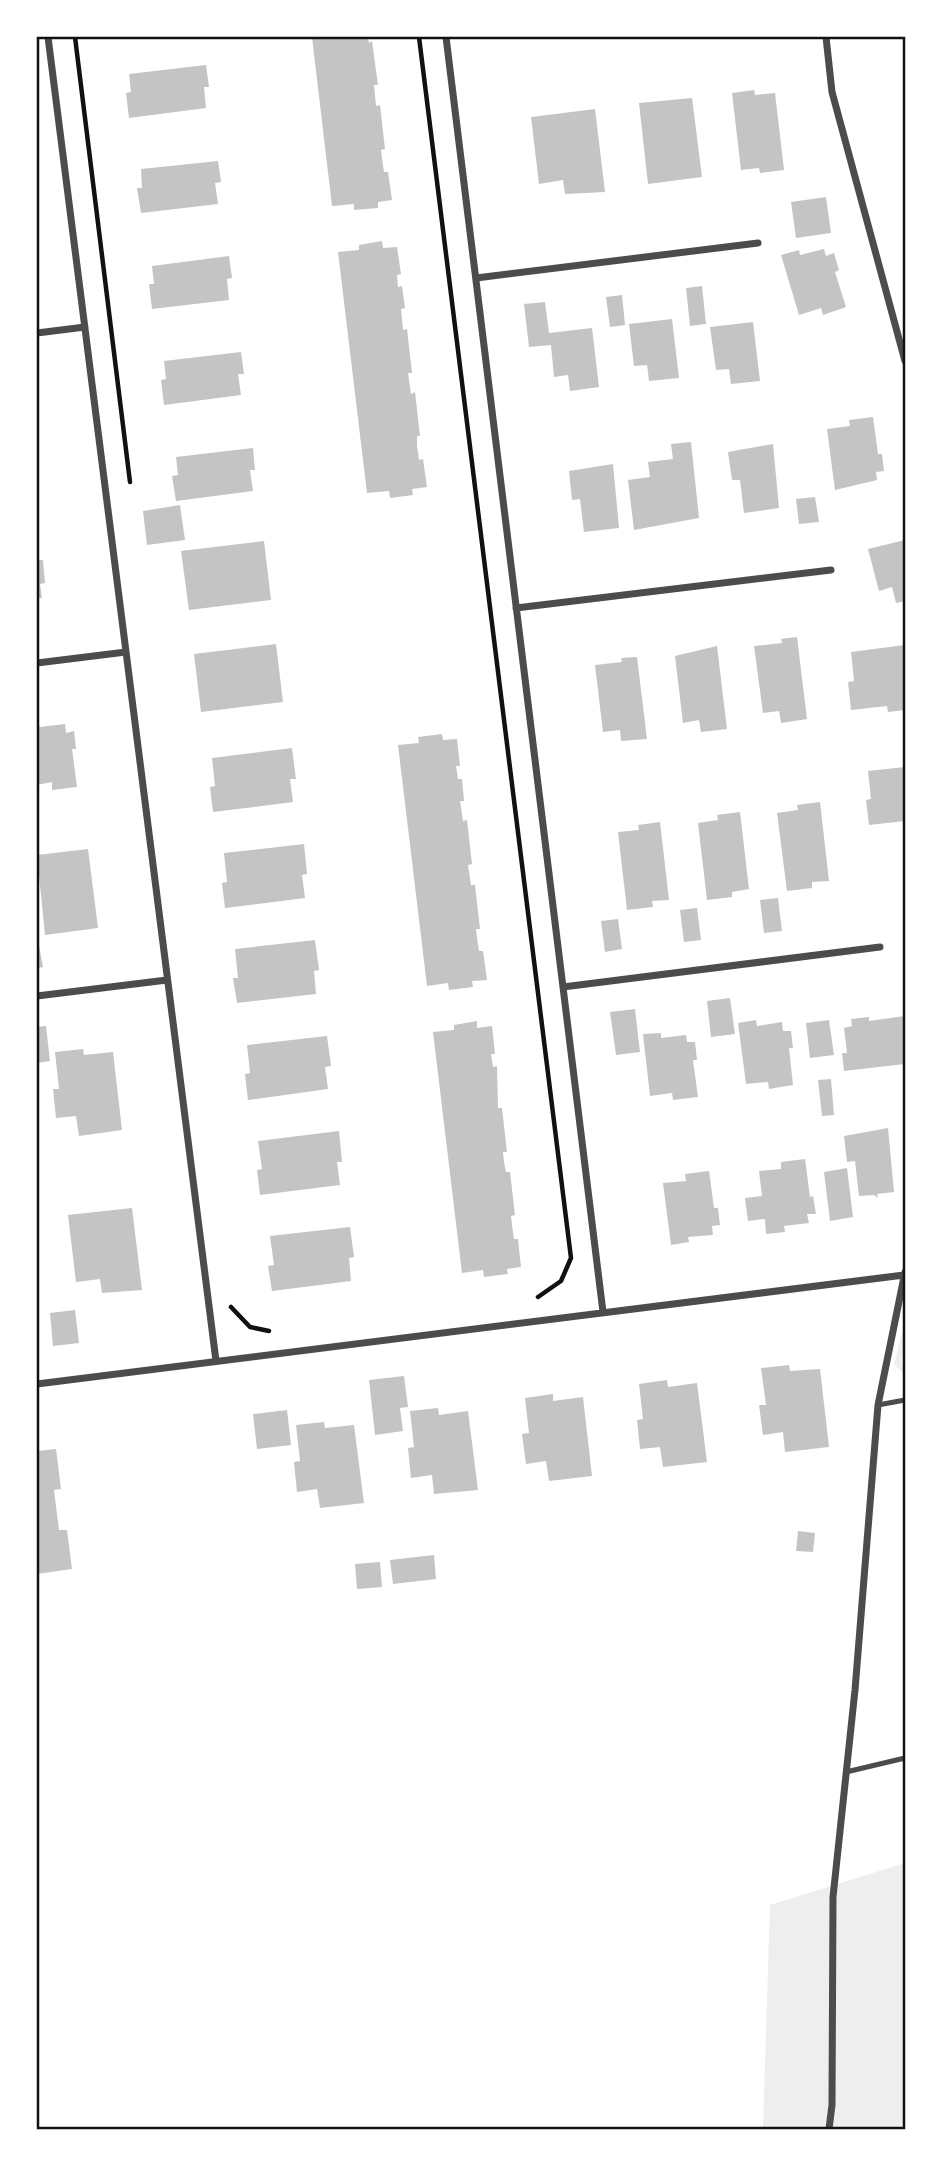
<svg xmlns="http://www.w3.org/2000/svg" width="942" height="2166" font-family="'Varela Round',sans-serif">
  <style>
    .green { fill: #eee }
    .building { fill: #c4c4c4 }
    .lines { fill: none; stroke-linecap: round; stroke-linejoin: round }
    .path { stroke: #111; stroke-width: 4.5 }
    .service { stroke: #4c4c4c; stroke-width: 5 }
    .minor { stroke: #4c4c4c; stroke-width: 7 }
    .neatline { fill: none; stroke: #111; stroke-width: 2.5 }
  </style>
  <rect width="100%" height="100%" fill="#fff"/>
  <path class="green" d="M905 1321V1375L894 1364Z
    M905 1863V2129H763L770 1905Z"/>
  <path class="building" d="M312 37H368L369 43 372 41 378 85H374L376 106 380 105 385 149 381 150 382 159 384 172H388L392 200 378 202V208L354 210V204L332 206Z
    M206 65 209 87H204L206 108 129 118 126 93 131 92 129 74Z
    M754 90 755 95 775 93 784 170 760 173 759 168 741 170 732 93Z
    M692 98 702 177 648 184 639 103Z
    M595 109 605 192 565 194 563 180 539 184 531 117Z
    M218 161 221 182 215 183 218 204 141 213 137 188H142L141 169Z
    M826 197 831 233 796 238 791 202Z
    M382 241 383 248 397 247 401 274 397 275 398 287 402 286 405 308 401 309 402 319 403 330 407 329 412 373H408L411 394 415 392 420 436H417V446L419 460 423 459 427 487 412 489 413 495 390 498 389 491 367 493 338 252 359 250V245Z
    M824 249 826 256 834 253 839 270 835 272 846 307 823 315 821 308 799 315 781 255 799 250 800 255Z
    M229 256 232 278 227 279 229 300 152 309 149 284H154L152 266Z
    M702 286 706 324 690 326 686 288Z
    M622 295 625 325 610 327 606 297Z
    M545 302 549 333 592 328 599 387 570 391 568 375 554 377 551 345 529 347 524 304Z
    M672 319 679 378 649 381 647 365 634 366 629 324Z
    M753 322 760 381 731 384 729 369 716 370 710 327Z
    M241 352 244 374H238L241 395 164 405 161 380 166 379 164 361Z
    M873 417 878 454H882L884 471 876 472 877 480 835 490 827 429 850 426 849 420Z
    M691 442 699 518 634 530 628 480 650 477 648 462 673 459 671 444Z
    M773 444 779 508 744 513 740 480H732L728 452Z
    M253 448 255 470H250L253 491 176 501 172 476 178 475 176 457Z
    M613 464 619 528 584 532 580 499 572 500 569 471Z
    M815 497 819 522 799 524 796 499Z
    M180 505 185 540 147 545 143 511Z
    M905 540V601L896 603 892 587 879 591 868 549Z
    M264 541 271 600 189 610 181 551Z
    M37 560H43L45 583 40 584 42 598H37Z
    M797 637 807 719 781 723 779 711 763 713 754 646 782 643 781 639Z
    M276 644 283 702 201 712 194 654Z
    M905 645V710L888 712 887 706 851 710 848 682 854 681 851 652Z
    M717 646 727 729 701 732 699 720 683 723 675 656Z
    M637 657 647 739 621 741 620 730 603 732 595 665 622 662 621 658Z
    M37 722 40 727 65 724 66 733 74 731 76 749H72L77 787 52 790V782L37 785Z
    M442 734 443 740 457 739 460 766H456L458 779H462L464 801H460L463 821 467 820 472 864 468 865 471 885H475L480 929H476L477 938 479 951H483L487 980 472 981 473 987 449 990 448 983 427 986 398 745 419 743 418 737Z
    M292 748 296 779H290L293 802 213 812 210 787 215 786 212 758Z
    M905 767V821L869 825 866 800 871 799 868 771Z
    M820 802 829 881 812 882V888L787 891 777 813 798 810 797 805Z
    M740 812 749 889 732 892V897L707 900 698 823 718 820 717 815Z
    M660 822 669 900 652 901 653 907 627 910 618 832 639 830 638 825Z
    M304 844 307 874 302 875 305 898 225 908 222 883 227 882 224 853Z
    M88 849 98 928 45 935 37 855Z
    M778 898 782 931 764 933 760 900Z
    M697 908 701 940 684 942 680 910Z
    M618 919 622 949 605 952 601 921Z
    M37 935 43 967 37 968Z
    M315 940 319 970 314 971 316 994 237 1003 233 978H238L235 949Z
    M730 998 735 1034 711 1037 707 1001Z
    M635 1009 640 1052 616 1055 610 1012Z
    M905 1016V1041H903L905 1064 844 1071 842 1053H847L844 1028 852 1026 851 1019 869 1017V1021Z
    M756 1020 757 1026 782 1022 783 1031H791L793 1048H789L793 1085 769 1089 768 1082 746 1084 738 1023Z
    M829 1020 834 1055 810 1058 806 1023Z
    M477 1021V1028L492 1026 495 1054H491L493 1067 497 1066 498 1108H502L507 1152H503L504 1162 506 1172H510L515 1215 511 1216 512 1225 514 1239H518L521 1267 507 1269 508 1274 484 1277 483 1270 462 1273 433 1032 454 1030V1025Z
    M46 1026 50 1061 37 1063V1027Z
    M661 1033V1038L686 1035 687 1042H695L697 1060H693L698 1097 673 1100 672 1093 650 1096 643 1034Z
    M327 1036 331 1066 325 1067 328 1089 248 1100 245 1074 250 1073 247 1045Z
    M83 1049 84 1055 113 1052 122 1130 79 1136 76 1116 56 1118 53 1089H59L55 1052Z
    M831 1079 834 1115 822 1116 818 1080Z
    M888 1128 894 1192 877 1194 878 1198 874 1195 859 1196 855 1161 847 1162 844 1136Z
    M339 1131 342 1162H337L340 1185 260 1195 257 1170 262 1169 258 1141Z
    M805 1159 810 1197 813 1196 816 1214H807L809 1223 784 1226 785 1232 766 1234 765 1219 748 1221 745 1198 762 1196 759 1171 781 1169V1162Z
    M847 1168 853 1217 830 1221 824 1172Z
    M709 1171 714 1208H718L720 1225 712 1226 713 1235 688 1237 689 1242 671 1245 663 1183 686 1181 685 1174Z
    M132 1208 142 1290 102 1293 100 1279 76 1282 68 1215Z
    M350 1227 354 1257 349 1258 351 1281 272 1291 268 1266 274 1265 270 1236Z
    M75 1310 79 1343 53 1346 50 1313Z
    M789 1365 790 1371 820 1369 829 1447 785 1452 783 1432 763 1435 759 1405H766L761 1368Z
    M404 1376 408 1407 400 1408 403 1431 375 1435 369 1380Z
    M667 1380 668 1387 697 1383 707 1462 663 1467 660 1447 640 1449 637 1420 643 1419 639 1384Z
    M553 1394V1401L583 1397 592 1476 549 1481 546 1461 526 1464 522 1434 529 1433 525 1398Z
    M438 1408 439 1415 468 1411 478 1490 434 1494 432 1475 411 1478 408 1448 414 1447 410 1411Z
    M287 1410 291 1445 257 1449 253 1414Z
    M324 1422 325 1428 354 1425 364 1503 320 1508 317 1489 297 1492 294 1462 300 1461 296 1425Z
    M56 1449 61 1489 54 1490 59 1530H67L72 1569 37 1574V1451Z
    M798 1531 815 1533 813 1552 796 1551Z
    M434 1555 436 1579 393 1584 390 1560Z
    M380 1562 382 1587 357 1589 355 1564Z"/>
  <g class="lines">
    <path class="path" d="M75 37 130 482
      M419 37 571 1258 561 1281 538 1297
      M231 1307 250 1327 269 1331"/>
    <path class="service" d="M878 1405 905 1400
      M846 1772 905 1758"/>
    <path class="minor" d="M48 37 216 1361
      M446 37 603 1312
      M826 37 832 92 905 361
      M476 278 758 243
      M37 333 85 327
      M516 608 831 570
      M37 663 126 652
      M563 987 880 947
      M37 996 167 980
      M37 1384 904 1275
      M829 2129 832 2105 833 1897 855 1690 878 1405 905 1272"/>
  </g>
  <rect width="942" height="2166" fill="none" stroke="#ffffff" stroke-width="77"/>
  <rect x="38" y="38" width="866" height="2090" class="neatline"/>
</svg>
